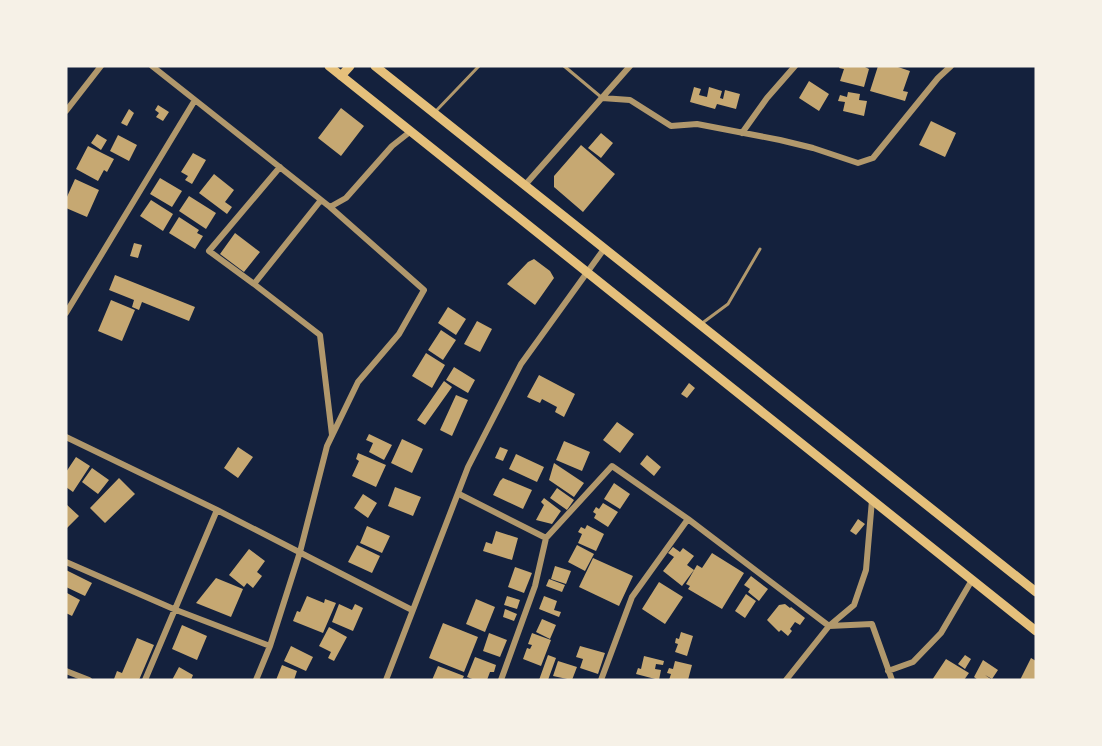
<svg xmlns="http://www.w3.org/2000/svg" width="1102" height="746" font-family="'Golos Text',sans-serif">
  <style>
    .building { fill: #c6a872 }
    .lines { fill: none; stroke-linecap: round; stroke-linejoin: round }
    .service { stroke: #b1986c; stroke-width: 3 }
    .minor { stroke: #b1986c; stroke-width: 6 }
    .primary { stroke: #e5c07b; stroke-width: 9 }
  </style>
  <rect width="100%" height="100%" fill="#14213d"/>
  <path class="building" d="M840 66H863L869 69 864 87 840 81 844 69 839 68Z
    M878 66H895L910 71 903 91 908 92 905 101 870 91Z
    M809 81 829 94 819 111 799 98Z
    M694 87 701 89 699 95 707 97 709 87 722 91 720 98 723 99 725 90 740 94 736 109 717 104 715 109 690 102Z
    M848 92 860 94 859 100 867 101 864 116 843 111 845 102 838 101 840 95 847 97Z
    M158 105 169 112 163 121 156 117 159 113 155 110Z
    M341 108 364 126 341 156 318 138Z
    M129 109 134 113 127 126 121 123Z
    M931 121 956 133 945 157 919 145Z
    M601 133 613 143 601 158 588 148Z
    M97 134 107 140 101 150 91 143Z
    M118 135 137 145 129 161 110 151Z
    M581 145 615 174 583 212 554 187V176Z
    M88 146 114 159 107 172 104 170 98 181 76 169Z
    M193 153 206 160 192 184 185 180 188 176 181 172Z
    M214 174 234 190 225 202 232 207 227 214 199 193Z
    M160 178 182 191 172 207 150 194Z
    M75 179 99 190 87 217 66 208V199Z
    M189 196 216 213 206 229 179 211Z
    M151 200 173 214 163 231 140 216Z
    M179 217 199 230 197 233 203 236 195 249 169 233Z
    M235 233 260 252 244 272 220 254Z
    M134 243 142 245 138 258 130 256Z
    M534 259 550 271 554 278 535 305 507 284 528 262Z
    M115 275 195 307 189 321 142 302 139 310 132 307 134 300 109 290Z
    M111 300 135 310 122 341 98 331Z
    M448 307 466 319 456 335 438 323Z
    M477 321 492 329 480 352 464 344Z
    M441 330 456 340 443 360 428 350Z
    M426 353 445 365 432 388 412 376Z
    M454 367 475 380 468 393 446 380Z
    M539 375 575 394 564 417 555 412 557 407 542 399 540 403 527 397Z
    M444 381 452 387 425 425 417 420Z
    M689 383 695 388 687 398 681 394Z
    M456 395 468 400 452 436 440 430Z
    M617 422 634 434 620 453 603 440Z
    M369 434 392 445 384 460 369 452 373 443 366 440Z
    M402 439 423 449 412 473 391 463Z
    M564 441 590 452 582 471 556 460Z
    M238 447 253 457 238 478 224 468Z
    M500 447 508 450 503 461 495 458Z
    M358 453 386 465 376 487 352 476 359 461 356 459Z
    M516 454 544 467 537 482 509 469Z
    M647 455 661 467 654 476 640 464Z
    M76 457 90 466 73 492 66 487V472Z
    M554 463 584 483 574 497 549 480Z
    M92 468 109 480 98 494 82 482Z
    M119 478 135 494 105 523 90 508Z
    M503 478 532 490 523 509 493 495 500 481Z
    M614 483 630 494 620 509 604 499Z
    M395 487 421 497 413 516 388 506Z
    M557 488 574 500 567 510 550 498Z
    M363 494 377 503 368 518 354 508Z
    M544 498 561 511 552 524 536 520 544 505 541 502Z
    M603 503 618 512 608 527 594 518 596 514 593 512 596 507 599 509Z
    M66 504 79 516 66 529Z
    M858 519 865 524 856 535 850 531Z
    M587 525 604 534 596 551 578 543 582 534 578 532 581 527 585 529Z
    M367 526 390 536 382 553 360 543Z
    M496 531 518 538 512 560 483 551 486 542 492 544Z
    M357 545 380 556 372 573 348 562Z
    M577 545 594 554 585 571 568 562Z
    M673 547 680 552 683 548 694 556 687 565 694 570 682 586 663 571 674 557 668 553Z
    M249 549 265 561 257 572 262 576 253 588 247 583 244 587 229 575Z
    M712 553 744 573 722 609 688 589 690 586 686 584 697 565 702 568Z
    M593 558 633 576 619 606 579 587Z
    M555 566 571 571 566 584 551 579Z
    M515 567 532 573 524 593 508 587Z
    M66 570 92 583 85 596 66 587Z
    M751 576 768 589 759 601 748 592 750 589 744 585Z
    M216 578 243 589 231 617 196 603Z
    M549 579 565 585 562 592 546 586Z
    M659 582 683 597 665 624 642 609Z
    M67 593 80 600 72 616 66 613Z
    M746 594 756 601 745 618 735 611Z
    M307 596 324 603 325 599 336 603 323 633 293 621 297 611 300 612Z
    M507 596 520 600 517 609 504 605Z
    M544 596 557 601 554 610 561 612 559 617 539 609Z
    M476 599 495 607 485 632 466 624Z
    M339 604 352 610 355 604 363 608 353 631 332 622Z
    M785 604 790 608 791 607 805 618 800 625 795 622 790 629 792 631 788 636 781 630 779 632 767 620 779 605Z
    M505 609 517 614 514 621 503 617Z
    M542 619 556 625 550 639 536 632Z
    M443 623 478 637 464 672 429 658Z
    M182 625 207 636 197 660 172 649Z
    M329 627 347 637 334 661 328 658 331 652 319 646Z
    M681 632 693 636 687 656 675 652 678 644 675 643 676 638 679 639Z
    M489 633 507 640 500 657 483 651Z
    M532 633 551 640 541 666 523 659 527 648 530 649 532 645 528 644Z
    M137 638 154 645 139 680 114 679 117 671 122 673Z
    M291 646 313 657 306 671 284 661Z
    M580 646 605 653 598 674 580 668 583 659 576 657Z
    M548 655 556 658 548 680H539Z
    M965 655 971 659 965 669 958 664Z
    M644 656 664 661 663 665 656 664 655 669 661 670 659 680 636 674 638 668 641 669Z
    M475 657 496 665 494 672H490L487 680H475L467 677Z
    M1031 658 1036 661V680H1020Z
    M946 659 969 673 964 680H932Z
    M983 660 998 670 992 679 985 675 992 680H978L974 677Z
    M558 661 577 667 572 680 553 676Z
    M675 661 692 665 688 680H669L671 674 667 673 669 668 673 669Z
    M282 665 297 671 294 680H276Z
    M438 666 464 676 462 680H432Z
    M179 667 193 675 191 680H172Z"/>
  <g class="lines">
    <path class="service" d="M564 66 601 97
      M435 112 479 66
      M701 324 728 304 760 249"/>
    <path class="minor" d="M152 66 195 100
      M602 98 630 100 671 126 697 124 780 140 813 148 858 163 873 158 938 78 951 66
      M66 111 101 66
      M742 133 767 98 795 66
      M280 167 209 251 254 284 320 335 332 435
      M525 185 630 66
      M330 207 346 198 392 146 411 131
      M254 284 321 200
      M66 313 195 100 330 207 424 290 399 334 358 382 327 446 300 552 270 646 256 680
      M66 437 217 510 412 610
      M459 494 546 538 535 586 501 680
      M546 538 612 466 688 519
      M66 562 176 610 270 646
      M66 671 89 680
      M888 671 913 662 941 633 972 580
      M145 680 217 510
      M386 680 468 467 521 364 604 249
      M601 680 632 597 688 519 829 626 872 624 892 680
      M786 680 829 626 854 605 866 570 872 500"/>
    <path class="primary" d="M329 66 1036 631
      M375 66 1036 592
      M341 76 350 66"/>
  </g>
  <rect width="1102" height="746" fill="none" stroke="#f6f1e7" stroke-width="135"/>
</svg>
